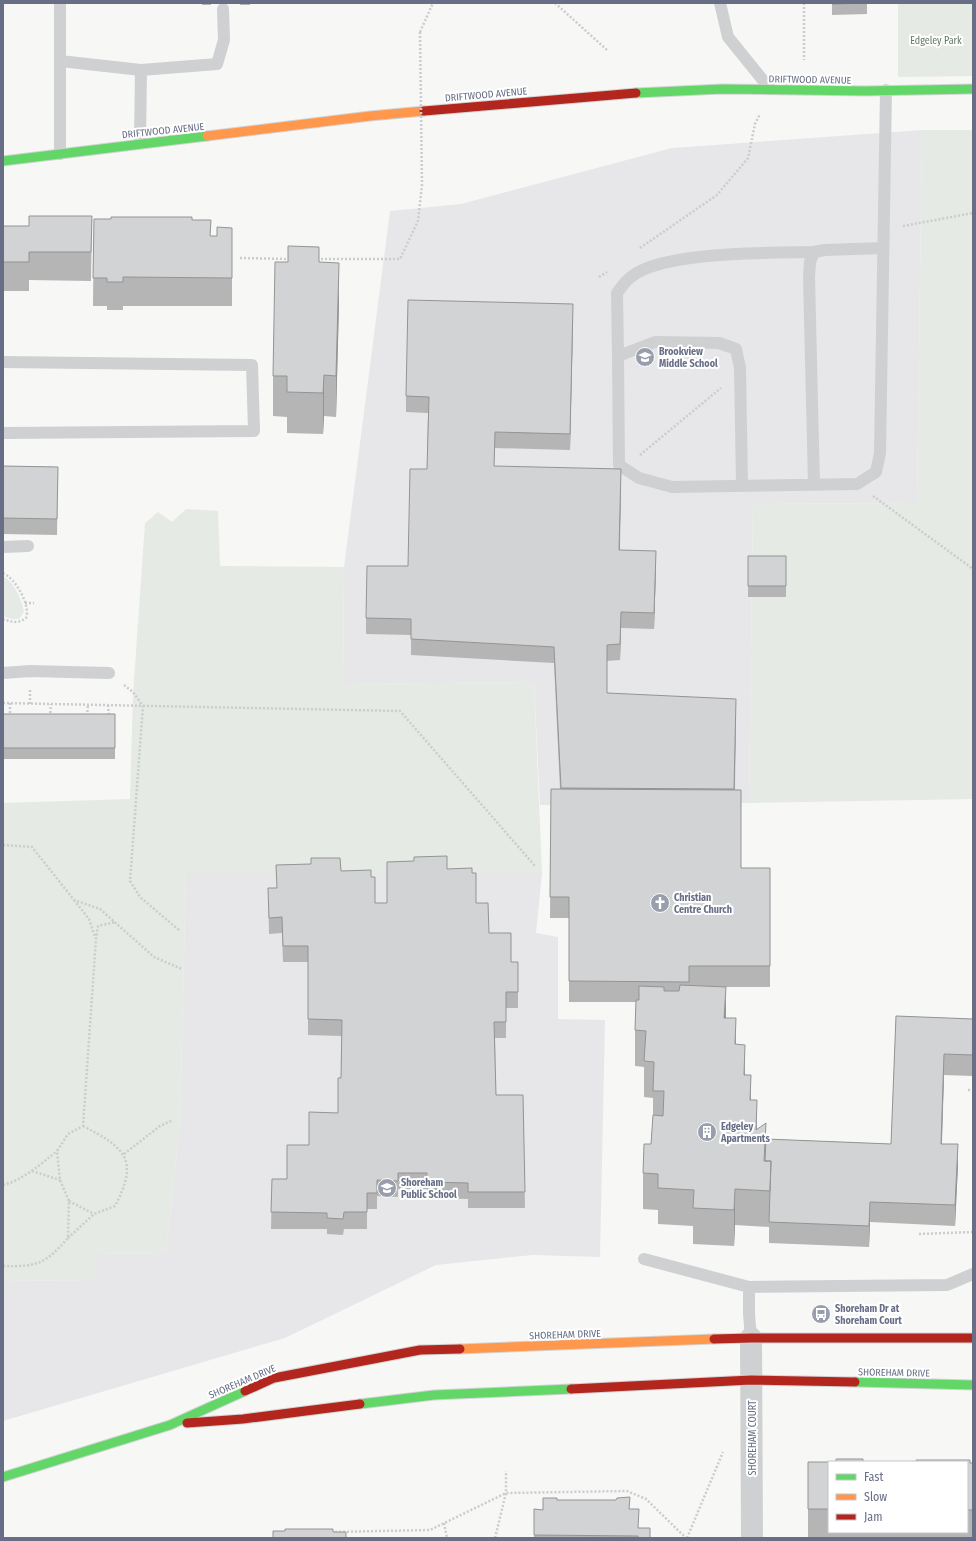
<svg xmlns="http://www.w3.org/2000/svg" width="976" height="1541" font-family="'Fira Sans Condensed',sans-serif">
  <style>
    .built { fill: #e7e7e9 }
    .green { fill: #e5eae5 }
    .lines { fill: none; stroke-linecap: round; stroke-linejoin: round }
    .fast-casing { stroke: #d3d4d5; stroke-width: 11 }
    .slow-casing { stroke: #d3d4d5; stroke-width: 11 }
    .jam-casing { stroke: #d3d4d5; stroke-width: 11 }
    .path { stroke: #ccccce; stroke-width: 2.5; stroke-dasharray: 2 2; stroke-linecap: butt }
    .lane { stroke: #cfd0d1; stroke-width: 12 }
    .street { stroke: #cfd0d1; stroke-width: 22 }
    .fast { stroke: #63d668; stroke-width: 9 }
    .slow { stroke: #ff974d; stroke-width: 9 }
    .jam { stroke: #b3261e; stroke-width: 9 }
    .path-bridge { stroke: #ccccce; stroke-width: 2.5; stroke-dasharray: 2 2; stroke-linecap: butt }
    .wall { fill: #b5b5b6 }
    .shaded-wall { fill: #939494 }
    .building { fill: #d2d3d4; stroke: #939494 }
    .labels { text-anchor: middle; stroke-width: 4; stroke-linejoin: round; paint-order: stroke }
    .park-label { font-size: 10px; fill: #627866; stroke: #fff }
    .street-label { font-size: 10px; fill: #676e86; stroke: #fff }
    .poi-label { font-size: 10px; font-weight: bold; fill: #676e86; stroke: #fff; text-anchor: start }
  </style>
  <rect width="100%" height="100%" fill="#f7f7f6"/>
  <path class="built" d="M922 130 917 504 753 503 749 803 540 805 534 682 343 684 344 567 390 211 461 204 672 148Z
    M186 873H542L536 933 558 937V1019L605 1020 600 1257 533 1255 436 1265 285 1338 3 1421V1281L95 1280V1253L166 1254 180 1122Z"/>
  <path class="green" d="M898 3H973V76L898 77Z
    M922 130H973V799L749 803 753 503 917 504Z
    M186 509 218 511 220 566 344 567 343 684 534 682 542 873H186L180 1122 166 1254 95 1253V1280L3 1281V803L130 799 133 695 145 523 158 512 172 522Z
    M3 576C14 582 22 600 24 612L19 619H12L3 616Z"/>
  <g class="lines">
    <g class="fast-casing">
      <path id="fast" d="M636 93 722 89 865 91 973 89
        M3 161 207 136
        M855 1382 973 1385
        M360 1404 434 1395 571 1389
        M3 1477 170 1425 245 1391"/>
    </g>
    <g class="slow-casing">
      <path id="slow" d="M207 136 370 116 424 111
        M460 1349 714 1339"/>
    </g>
    <g class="jam-casing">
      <path id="jam" d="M424 111 636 93
        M714 1339 751 1338H973
        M571 1389 751 1380 855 1382
        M245 1391 274 1378 420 1350 460 1349
        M187 1423 243 1419 360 1404"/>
    </g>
    <path class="path" d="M555 3 607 50
      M804 3V60
      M420 32 433 3
      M903 226 973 213
      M640 248 717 195 748 158 755 124 760 114
      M240 258 290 259
      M317 259H400L418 221 422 185
      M599 277 607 272
      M640 455 721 388
      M873 496 973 569
      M3 573C15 578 31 605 26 618 18 624 12 622 3 619
      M25 603H34
      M124 685 133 692 143 706 130 881 140 897 180 931
      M3 703 400 711 536 867
      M10 703V716
      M30 704V690
      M108 705 109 717
      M87 716 88 705
      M50 717 51 704
      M3 845 32 847 74 900 100 909 154 957 182 969
      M74 900 89 919 95 937
      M968 1090H973
      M124 1154 160 1126 173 1120
      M32 1171 60 1180
      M3 1185C23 1180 41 1164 57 1151
      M69 1201 94 1214
      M919 1234 973 1232
      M68 1238 94 1214 115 1206C139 1160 126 1148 83 1126
      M3 1266C37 1267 45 1264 68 1238L69 1201 60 1180 57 1151 68 1134 83 1126 96 939 98 926 115 922
      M444 1523 447 1538
      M331 1532 430 1530 506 1493 627 1491 646 1499 686 1538
      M495 1538 506 1493V1471
      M687 1538 723 1452"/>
    <path class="lane" d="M60 3V154
      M720 3 728 37 770 89
      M60 61 141 70 217 64 224 40 223 9
      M140 143 141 70
      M618 356 617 293C621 288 625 281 631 277 662 251 772 253 814 252
      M3 362 252 365 254 431 3 433
      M814 485 809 277 810 262 814 252 825 250 883 248
      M742 486 740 368 736 349 719 343 655 342 618 356 619 465 639 478 672 487 857 484 876 472 880 453 886 90
      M3 547 28 546
      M3 673 30 671 109 673
      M644 1259 749 1287 947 1285 973 1274
      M749 1287V1314L751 1338"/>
    <path class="street" d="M751 1338 752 1538"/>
    <use href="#fast" class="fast"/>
    <use href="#slow" class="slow"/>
    <use href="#jam" class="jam"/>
    <path class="path-bridge" d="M420 32 422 185"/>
  </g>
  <path class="wall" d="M202 3H223H211V5H202Z
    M240 3H250V5H240Z
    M832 3H867V14L832 15Z
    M92 216 91 281 29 280V291H3V226H29Z
    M94 219 211 236H217L232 228V306H123V310H107V306H93Z
    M319 262 339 304 336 417 324 416 323 434 287 433V417L273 416V376Z
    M573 320 570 450 495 448 494 466 621 485 620 550 656 567 654 629 621 628 620 660 607 661V693L736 715 735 790 741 868H770V987H721L726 1018 736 1044 745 1075 751 1100 757 1129 766 1139 891 1144 896 1016 973 1019V1076L944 1075 942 1144 958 1165 955 1226 870 1222 869 1247 769 1243V1227L735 1225 734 1246 693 1244V1226L658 1224V1210L643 1209V1173L651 1144 653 1115V1098L644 1097V1067L635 1066V1030L636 1002H569V918H550L551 789H560L554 663 411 655V635L366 634V618L408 566 427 469 428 413 406 412V396Z
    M3 466 58 467 57 535 3 534Z
    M748 556H786V597H748Z
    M3 714H115V759H3Z
    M447 869 472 873 476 903 489 933 511 962H518V1008H506V1038H495L496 1095H523L525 1208H468V1199L427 1198V1189H398V1197L377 1196V1209H367V1229H344L343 1235 327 1234V1229H271L272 1179H287L309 1145 338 1113 341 1078 342 1036 308 1035V962H283L282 933 269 934 268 888H276L341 871 371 877 375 903H387Z
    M808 1462H829V1532H967V1462L970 1463H973V1538H808Z
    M557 1500 630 1509 639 1528 650 1538H534V1509L543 1510Z"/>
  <path class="shaded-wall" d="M339 263V304L336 417V376Z
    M573 304V320L570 450V434Z
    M324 375V416L323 434V393Z
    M621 469V485L619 566V550Z
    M656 551V567L654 629V613Z
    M621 612V628L620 660V644Z
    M736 699V715L734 805V789Z
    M726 987V1023L724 1018Z
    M736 1018V1054L735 1044Z
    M745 1045V1081L744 1075Z
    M944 1054V1075L941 1165V1144Z
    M751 1075V1111L750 1100Z
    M757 1100V1136L756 1130Z
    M958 1144V1165L955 1226V1205Z
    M735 1189V1225L734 1246V1210Z
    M870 1202V1222L869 1247V1226Z"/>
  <path class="building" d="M832 3H867L832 4Z
    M29 216H92L91 252H29V262H3V226H29Z
    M111 217H192V220H211L210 236H217V227L232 228V278L123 277V282H107V278H93L94 219H111Z
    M288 246 319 247V262L339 263 336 376 324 375 323 393 287 392V376H273L275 262H288Z
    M408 300 573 304 570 434 495 432 494 466 621 469 619 550 656 551 654 613 621 612 620 644 607 645V693L736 699 734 789 561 788 554 647 411 639V619L366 618 367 566H408L410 469H427L429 397 406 396Z
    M3 466 58 467 57 519 3 518Z
    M748 556H786V586H748Z
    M3 714H115V748H3Z
    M551 789 741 790V868H770V966H689V982L569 981V897H550Z
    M447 856V869L472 868V873H476V903H488L489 933H511V962H518V992H506V1022H494L496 1095H523L525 1192H468V1183L427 1182V1173H398V1181L377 1180V1193H367V1212H344L343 1219 327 1218V1213L271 1212 272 1179H287V1145H309V1112L338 1113V1078H341L342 1020 308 1019V946H283L282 917 269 918 268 888H277L276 865 311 864V858H340L341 871 371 870V877H375V903H387V862L414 861V857Z
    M680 985 726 987 724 1018H736L735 1044 745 1045 744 1075H751L750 1100H757L756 1130 766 1123 764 1161H771L770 1191 735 1189 734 1210 693 1208 694 1190 658 1188V1174L643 1173 644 1144H651L653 1115 663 1116 664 1091H653L654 1062 644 1061 646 1031 635 1030 636 1000H639V986L664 987V991H679Z
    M896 1016 973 1019V1055L944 1054 941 1144H958L955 1205 870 1202 869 1226 769 1222 771 1161H765L766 1139 891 1144Z
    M836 1459H863V1462H836Z
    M916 1460H970V1463H973V1510H967V1462H916Z
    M808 1462H829V1509H808Z
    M630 1497 629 1509H639L638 1528H650V1538H638V1536L534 1535V1509L543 1510V1498H557V1500H616L617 1498Z
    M285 1529H333V1532H346V1538H273V1531H285Z"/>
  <defs>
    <g id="school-disc" transform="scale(1)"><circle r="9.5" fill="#999ead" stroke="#fff"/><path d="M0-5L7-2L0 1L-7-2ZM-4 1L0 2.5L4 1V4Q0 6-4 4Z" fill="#fff"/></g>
    <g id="church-disc" transform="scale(1)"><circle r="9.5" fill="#999ead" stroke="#fff"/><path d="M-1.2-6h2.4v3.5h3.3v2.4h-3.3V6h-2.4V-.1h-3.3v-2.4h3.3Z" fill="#fff"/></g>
    <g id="building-disc" transform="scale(1)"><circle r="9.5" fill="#999ead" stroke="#fff"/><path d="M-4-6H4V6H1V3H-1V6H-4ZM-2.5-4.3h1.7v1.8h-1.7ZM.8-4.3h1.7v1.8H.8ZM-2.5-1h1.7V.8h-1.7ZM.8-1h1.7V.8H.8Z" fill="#fff"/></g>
    <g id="bus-disc" transform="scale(1)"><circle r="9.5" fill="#999ead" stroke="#fff"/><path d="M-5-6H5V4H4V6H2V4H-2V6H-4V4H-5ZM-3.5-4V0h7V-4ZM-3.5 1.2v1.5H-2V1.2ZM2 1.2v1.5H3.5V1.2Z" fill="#fff"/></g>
  </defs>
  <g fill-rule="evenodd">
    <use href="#school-disc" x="645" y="357"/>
    <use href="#church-disc" x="660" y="903"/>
    <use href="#building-disc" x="707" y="1132"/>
    <use href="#school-disc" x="387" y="1188"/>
    <use href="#bus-disc" x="821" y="1314"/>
  </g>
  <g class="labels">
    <g class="park-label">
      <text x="936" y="44">Edgeley Park</text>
    </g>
    <g class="street-label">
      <text transform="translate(810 79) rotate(1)" y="4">DRIFTWOOD AVENUE</text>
      <text transform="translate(486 94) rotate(-5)" y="4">DRIFTWOOD AVENUE</text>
      <text transform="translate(163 130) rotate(-6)" y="4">DRIFTWOOD AVENUE</text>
      <text transform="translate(565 1334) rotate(-2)" y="4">SHOREHAM DRIVE</text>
      <text transform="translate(894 1372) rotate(1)" y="4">SHOREHAM DRIVE</text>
      <text transform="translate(242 1381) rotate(-23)" y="4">SHOREHAM DRIVE</text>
      <text transform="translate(752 1438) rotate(-90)" y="4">SHOREHAM COURT</text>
    </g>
    <g class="poi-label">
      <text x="659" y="355">Brookview<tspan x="659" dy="12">Middle School</tspan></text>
      <text x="674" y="901">Christian<tspan x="674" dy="12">Centre Church</tspan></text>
      <text x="721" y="1130">Edgeley<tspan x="721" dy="12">Apartments</tspan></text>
      <text x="401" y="1186">Shoreham<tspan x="401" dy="12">Public School</tspan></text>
      <text x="835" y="1312">Shoreham Dr at<tspan x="835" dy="12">Shoreham Court</tspan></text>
    </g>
  </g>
  <rect width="976" height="1541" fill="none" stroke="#676e86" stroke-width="8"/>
  <rect x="828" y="1461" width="140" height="72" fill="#ffffff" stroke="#c2c5cf"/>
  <rect x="836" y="1474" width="20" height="6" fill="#63d668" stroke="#c2c5cf"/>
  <text x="864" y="1481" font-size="12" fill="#676e86">Fast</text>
  <rect x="836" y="1494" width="20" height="6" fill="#ff974d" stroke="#c2c5cf"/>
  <text x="864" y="1501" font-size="12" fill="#676e86">Slow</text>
  <rect x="836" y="1514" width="20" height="6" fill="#b3261e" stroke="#c2c5cf"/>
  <text x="864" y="1521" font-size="12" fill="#676e86">Jam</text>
</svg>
